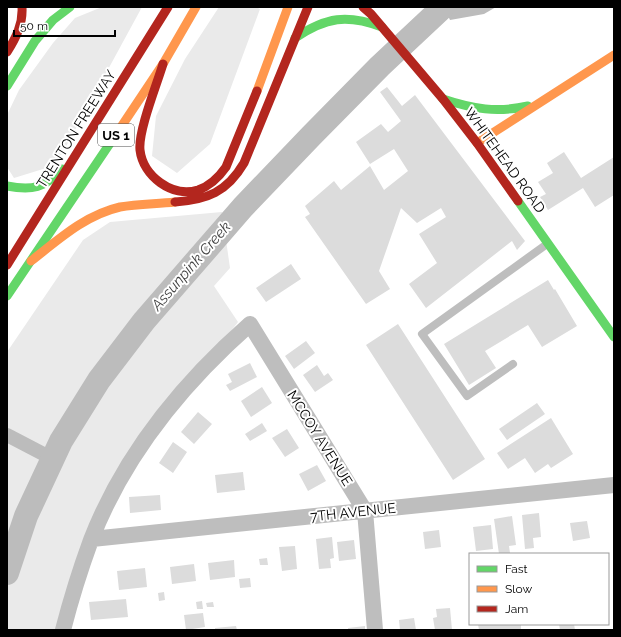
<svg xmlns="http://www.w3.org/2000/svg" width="621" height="637" font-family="Raleway,sans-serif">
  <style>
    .green { fill: #eaeaea }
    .water { fill: #bcbcbc }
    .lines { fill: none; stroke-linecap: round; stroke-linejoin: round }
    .canal { stroke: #bcbcbc; stroke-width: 14 }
    .river { stroke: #bcbcbc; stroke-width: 24 }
    .building { fill: #dcdcdc }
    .lane { stroke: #bebebe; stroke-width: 8 }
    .street { stroke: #bebebe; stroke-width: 16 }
    .fast { stroke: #63d668; stroke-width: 9 }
    .slow { stroke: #ff974d; stroke-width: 9 }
    .jam { stroke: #b3261e; stroke-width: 9 }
    .labels { text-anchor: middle; stroke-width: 4; stroke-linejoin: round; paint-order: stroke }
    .shield { fill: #fff; stroke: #4c4c4c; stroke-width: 1 }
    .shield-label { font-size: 13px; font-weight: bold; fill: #000 }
    .street-label { font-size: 14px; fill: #000; stroke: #fff }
    .water-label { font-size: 15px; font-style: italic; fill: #404040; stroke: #fff }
  </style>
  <rect width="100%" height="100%" fill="#fff"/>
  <path class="green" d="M102 7H142L56 165 14 178 7 167V115L19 90 53 43 75 18Z
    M219 7H256L260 9 210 144 177 173 152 156 156 116 185 59Z
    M222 212 230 268 214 286 238 322 108 492 64 630H7V352L83 240 110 222Z"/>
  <path class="water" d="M444 7H496L484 14 450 20Z"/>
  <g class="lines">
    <path class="canal" d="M7 435 53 459"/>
    <path class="river" d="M7 573 26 516 61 441 99 380 144 321 243 207 311 136 380 66 443 7"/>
  </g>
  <path class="building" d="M387 87 402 106 415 95 525 241 517 250 512 241 426 308 409 284 437 263 419 234 446 217 441 208 417 223 401 208 379 271 390 289 366 304 305 217 310 214 305 206 334 181 341 190 370 166 384 190 408 171 394 149 370 164 356 142 381 124 388 132 401 121 380 92Z
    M564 152 581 178 614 157V195L595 207 583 188 548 210 540 197 546 194 538 182 553 173 547 163Z
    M291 264 301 279 266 302 256 288Z
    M548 280 554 290 555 289 577 326 542 347 528 325 485 351 496 368 469 385 444 344Z
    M398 324 485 459 453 480 366 345Z
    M306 341 315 353 294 369 285 356Z
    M250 363 257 377 230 391 226 385 232 382 228 374Z
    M317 365 324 376 328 373 333 380 315 392 303 375Z
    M262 387 272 403 251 417 241 401Z
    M537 403 545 414 507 440 499 429Z
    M198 412 212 424 194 444 181 432Z
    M551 418 573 454 551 468 548 464 535 473 525 458 508 469 497 453Z
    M262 423 267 431 250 441 245 434Z
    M287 429 299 448 285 457 272 438Z
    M173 442 187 452 173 473 159 463Z
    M317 465 326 481 308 491 299 474Z
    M243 472 245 490 217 493 215 475Z
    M160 495 161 510 130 513 129 497Z
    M539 513 541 537 533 538 534 548 525 549 522 515Z
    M512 516 516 545 509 546 510 553 499 554 494 519Z
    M587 521 590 538 573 541 570 523Z
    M491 525 493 549 476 551 473 527Z
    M439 530 441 547 425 549 423 532Z
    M332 537 334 558 330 559 331 568 319 569 316 539Z
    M354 540 356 559 339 561 337 542Z
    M295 546 297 569 282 571 279 547Z
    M267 558 268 565H260L259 559Z
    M234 560 235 577 210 580 208 563Z
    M194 564 196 581 172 584 170 567Z
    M145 568 147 587 119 590 117 571Z
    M250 578 251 587 240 588 239 579Z
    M164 592 165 600 159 601 158 593Z
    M126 599 128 617 91 620 89 602Z
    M202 601 203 609H197L196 602Z
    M213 602 214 607H207L206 603Z
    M450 608 452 630H435L433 618 437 617 436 609Z
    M203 613 205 627 186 630 184 615Z
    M414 618 416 630H400L399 620Z
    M478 624H521V630H512V629L479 630Z
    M559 624H574L575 630H560Z
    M236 626 237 630H215V628Z
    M365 626V630H348V628Z"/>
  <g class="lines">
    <path class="lane" d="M513 364 467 396 422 334 547 244"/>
    <path class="street" d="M92 539 614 485
      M63 630C71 599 80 570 91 540 124 455 183 383 250 324L365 511 375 630"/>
    <path class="fast" d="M295 38C326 17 347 14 382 27
      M7 86 35 41 53 20 70 7
      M443 99C473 109 497 113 528 106
      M7 186C32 191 45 188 62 169
      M518 201 614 337
      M7 296 117 133"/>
    <path class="slow" d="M257 91 288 7
      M117 133 163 64 196 7
      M477 143 614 55
      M31 261C58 240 85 215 120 207 138 204 156 204 175 202"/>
    <path class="jam" d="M363 7 371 14 443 99 477 143 518 201
      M7 52C16 38 23 24 22 7
      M163 64C157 84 138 131 140 150 143 176 172 198 198 190 210 186 219 177 226 167L257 91
      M175 202C207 200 227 192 244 163L308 7
      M7 265 168 7"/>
  </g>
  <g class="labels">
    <rect class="shield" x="98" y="124" width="36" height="22" rx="3"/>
    <g class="shield-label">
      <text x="116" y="140">US 1</text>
    </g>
    <g class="street-label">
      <text transform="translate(76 129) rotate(-58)" y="5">TRENTON FREEWAY</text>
      <text transform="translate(505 160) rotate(54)" y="5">WHITEHEAD ROAD</text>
      <text transform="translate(320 438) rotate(58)" y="5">MCCOY AVENUE</text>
      <text transform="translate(353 512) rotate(-6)" y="5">7TH AVENUE</text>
    </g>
    <g class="water-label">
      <text transform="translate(191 266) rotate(-49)" y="5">Assunpink Creek</text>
    </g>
  </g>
  <rect width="621" height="637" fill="none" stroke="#000000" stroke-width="16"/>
  <rect x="469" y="553" width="140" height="72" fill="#ffffff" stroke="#999999"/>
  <rect x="477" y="566" width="20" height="6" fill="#63d668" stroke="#999999"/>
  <text x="505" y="573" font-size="12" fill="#000000">Fast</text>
  <rect x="477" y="586" width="20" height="6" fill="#ff974d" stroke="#999999"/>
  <text x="505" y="593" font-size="12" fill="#000000">Slow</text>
  <rect x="477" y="606" width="20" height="6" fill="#b3261e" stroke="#999999"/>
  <text x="505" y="613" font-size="12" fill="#000000">Jam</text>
  <path d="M14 30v6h101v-6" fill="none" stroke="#000000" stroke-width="2"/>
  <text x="20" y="30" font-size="12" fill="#000000" stroke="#ffffff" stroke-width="3" paint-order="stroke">50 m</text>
</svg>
